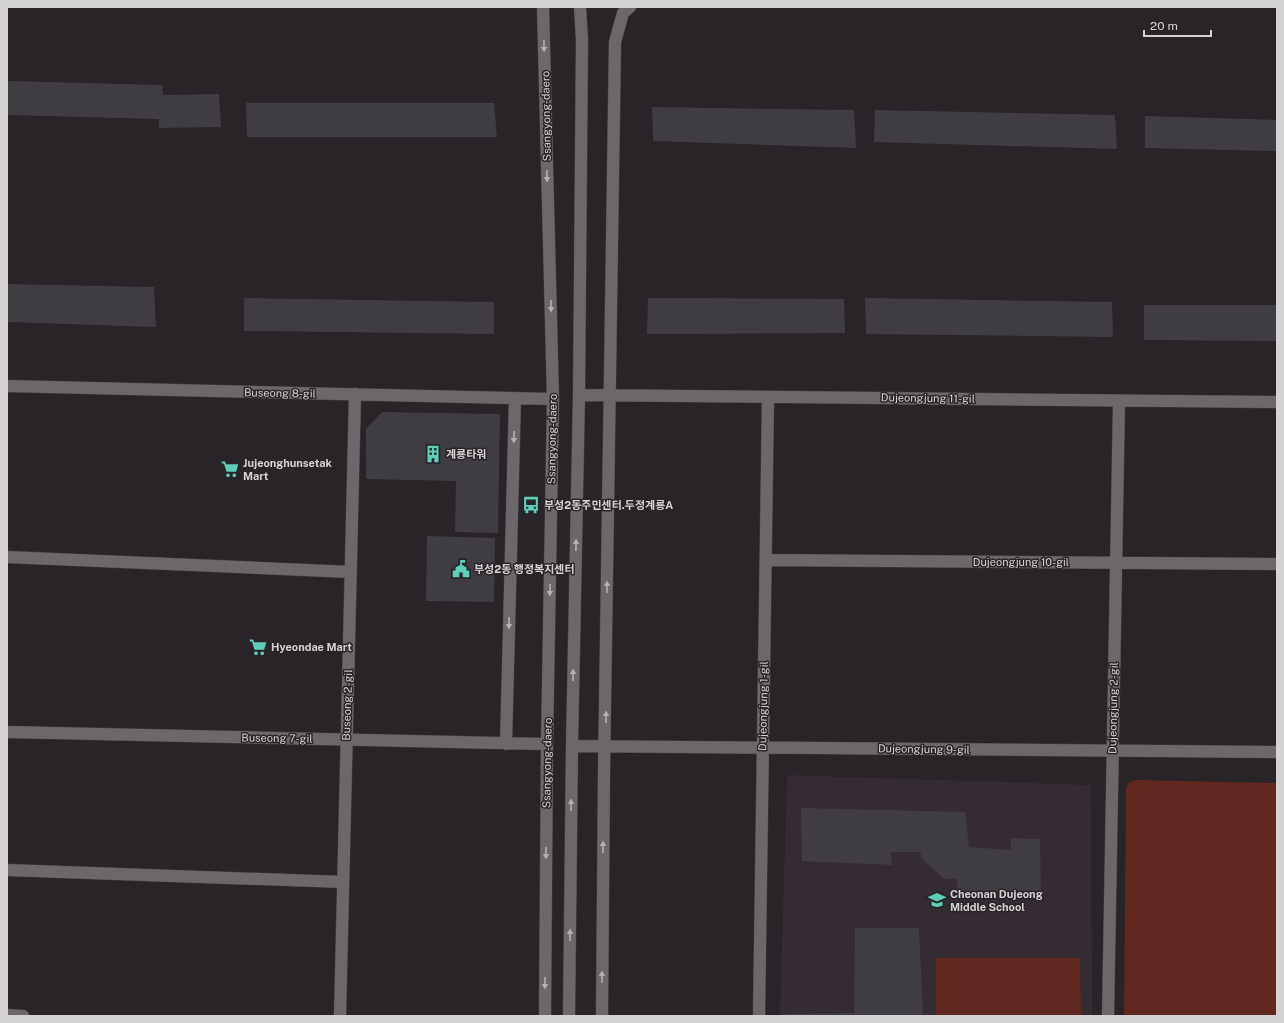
<svg xmlns="http://www.w3.org/2000/svg" width="1284" height="1023" font-family="'Public Sans','Noto Sans KR',sans-serif">
  <style>
    .built { fill: #342b33 }
    .green { fill: #61281f }
    .building { fill: #3f3d42 }
    .lines { fill: none; stroke-linecap: round; stroke-linejoin: round }
    .minor-casing { stroke: #444144; stroke-width: 13 }
    .minor { stroke: #6c676b; stroke-width: 12 }
    .oneway { fill: #b6b2b4 }
    .labels { text-anchor: middle; stroke-width: 3; stroke-linejoin: round; paint-order: stroke }
    .street-label { font-size: 11px; fill: #d5d2d4; stroke: #282428 }
    .poi-label { font-size: 11px; font-weight: bold; fill: #d5d2d4; stroke: #282428; text-anchor: start }
  </style>
  <rect width="100%" height="100%" fill="#282428"/>
  <path class="built" d="M787 775 1091 785 1092 1016H780Z"/>
  <path class="green" d="M1136 780 1277 783V1016H1124L1126 789 1129 782Z
    M936 958H1080L1081 1016H936Z"/>
  <path class="building" d="M7 81 162 85 163 95 219 94 221 127 159 128V119L7 115Z
    M246 103H494L497 137H247Z
    M652 107 854 110 856 148 653 141Z
    M875 110 1115 115 1117 149 874 142Z
    M1145 116 1277 120V151L1145 148Z
    M7 284 154 287 156 327 7 322Z
    M244 298 494 302V334L244 331Z
    M648 298 844 299 845 333 647 334Z
    M865 298 1112 302 1113 337 866 334Z
    M1144 305H1277V341L1144 340Z
    M382 412 500 414 498 533 455 532 456 481 366 479V429Z
    M427 536 495 538 494 602 426 601Z
    M801 808 965 812 969 847 1011 850V838L1040 839 1041 894 958 891 956 879H944L922 859 920 852H891L892 865 802 861Z
    M855 928H919L923 1016H783V1014L854 1013Z"/>
  <g class="lines">
    <g class="minor-casing">
      <path id="minor" d="M543 7 553 399 547 744 545 1016
        M7 386 553 399
        M579 395 1277 402
        M7 557 351 572
        M766 560 1277 564
        M7 732 547 744
        M506 744 515 398
        M572 746 1277 752
        M7 870 343 882
        M7 1015 23 1016
        M340 1016 355 394
        M569 1016 572 746 579 395 582 40 580 7
        M602 1016 604 773 615 42 623 13 630 7
        M759 1016 768 397
        M1108 1016 1119 401"/>
    </g>
    <use href="#minor" class="minor"/>
  </g>
  <defs><path id="oneway-solid" d="M-6-.8H1V-3.2L6.5 0L1 3.2V.8H-6Z"/></defs>
  <g class="oneway">
    <use href="#oneway-solid" transform="translate(544 46) rotate(89)"/>
    <use href="#oneway-solid" transform="translate(547 176) rotate(89)"/>
    <use href="#oneway-solid" transform="translate(551 306) rotate(89)"/>
    <use href="#oneway-solid" transform="translate(514 437) rotate(92)"/>
    <use href="#oneway-solid" transform="translate(576 545) rotate(-89)"/>
    <use href="#oneway-solid" transform="translate(607 587) rotate(-89)"/>
    <use href="#oneway-solid" transform="translate(550 590) rotate(91)"/>
    <use href="#oneway-solid" transform="translate(509 623) rotate(92)"/>
    <use href="#oneway-solid" transform="translate(573 675) rotate(-89)"/>
    <use href="#oneway-solid" transform="translate(606 717) rotate(-89)"/>
    <use href="#oneway-solid" transform="translate(571 805) rotate(-89)"/>
    <use href="#oneway-solid" transform="translate(603 847) rotate(-90)"/>
    <use href="#oneway-solid" transform="translate(546 853) rotate(90)"/>
    <use href="#oneway-solid" transform="translate(570 935) rotate(-89)"/>
    <use href="#oneway-solid" transform="translate(602 977) rotate(-90)"/>
    <use href="#oneway-solid" transform="translate(545 983) rotate(90)"/>
  </g>
  <defs>
    <g id="building-bare" transform="scale(1.38)"><path d="M-4-6H4V6H1V3H-1V6H-4ZM-2.5-4.3h1.7v1.8h-1.7ZM.8-4.3h1.7v1.8H.8ZM-2.5-1h1.7V.8h-1.7ZM.8-1h1.7V.8H.8Z" fill="#5eceb8" stroke="#282428" stroke-width="2.5" paint-order="stroke"/></g>
    <g id="supermarket-bare" transform="scale(1.38)"><path d="M-6-5.5h2.5l.6 2H6L4.5 2H-2.5L-4.4-4H-6ZM-1.5 3.2a1.3 1.3 0 1 0 .1 0ZM3 3.2a1.3 1.3 0 1 0 .1 0Z" fill="#5eceb8" stroke="#282428" stroke-width="2.5" paint-order="stroke"/></g>
    <g id="bus-bare" transform="scale(1.38)"><path d="M-5-6H5V4H4V6H2V4H-2V6H-4V4H-5ZM-3.5-4V0h7V-4ZM-3.5 1.2v1.5H-2V1.2ZM2 1.2v1.5H3.5V1.2Z" fill="#5eceb8" stroke="#282428" stroke-width="2.5" paint-order="stroke"/></g>
    <g id="civic-bare" transform="scale(1.38)"><path d="M-.6-6.5H3V-4.5H.6V-3L4-1V1h2V6H-6V1h2V-1L-.6-3ZM-1.2 2.5V6h2.4V2.5Z" fill="#5eceb8" stroke="#282428" stroke-width="2.5" paint-order="stroke"/></g>
    <g id="school-bare" transform="scale(1.38)"><path d="M0-5L7-2L0 1L-7-2ZM-4 1L0 2.5L4 1V4Q0 6-4 4Z" fill="#5eceb8" stroke="#282428" stroke-width="2.5" paint-order="stroke"/></g>
  </defs>
  <g fill-rule="evenodd">
    <use href="#building-bare" x="433" y="454"/>
    <use href="#supermarket-bare" x="230" y="469"/>
    <use href="#bus-bare" x="531" y="505"/>
    <use href="#civic-bare" x="461" y="569"/>
    <use href="#supermarket-bare" x="258" y="647"/>
    <use href="#school-bare" x="937" y="900"/>
  </g>
  <g class="labels">
    <g class="street-label">
      <text transform="translate(546 116) rotate(-91)" y="4">Ssangyong-daero</text>
      <text transform="translate(280 393) rotate(1)" y="4">Buseong 8-gil</text>
      <text transform="translate(928 398) rotate(1)" y="4">Dujeongjung 11-gil</text>
      <text transform="translate(552 439) rotate(-89)" y="4">Ssangyong-daero</text>
      <text x="1021" y="566">Dujeongjung 10-gil</text>
      <text transform="translate(347 705) rotate(-88)" y="4">Buseong 2-gil</text>
      <text transform="translate(763 706) rotate(-89)" y="4">Dujeongjung 1-gil</text>
      <text transform="translate(1113 708) rotate(-89)" y="4">Dujeongjung 2-gil</text>
      <text transform="translate(277 738) rotate(1)" y="4">Buseong 7-gil</text>
      <text transform="translate(924 749) rotate(1)" y="4">Dujeongjung 9-gil</text>
      <text transform="translate(547 763) rotate(-89)" y="4">Ssangyong-daero</text>
    </g>
    <g class="poi-label">
      <text x="446" y="458">계룡타워</text>
      <text x="243" y="467">Jujeonghunsetak<tspan x="243" dy="13">Mart</tspan></text>
      <text x="544" y="509">부성2동주민센터.두정계룡A</text>
      <text x="474" y="573">부성2동 행정복지센터</text>
      <text x="271" y="651">Hyeondae Mart</text>
      <text x="950" y="898">Cheonan Dujeong<tspan x="950" dy="13">Middle School</tspan></text>
    </g>
  </g>
  <rect width="1284" height="1023" fill="none" stroke="#d5d2d4" stroke-width="16"/>
  <path d="M1144 30v6h67v-6" fill="none" stroke="#d5d2d4" stroke-width="2"/>
  <text x="1150" y="30" font-size="12" fill="#d5d2d4" stroke="#282428" stroke-width="3" paint-order="stroke">20 m</text>
</svg>
